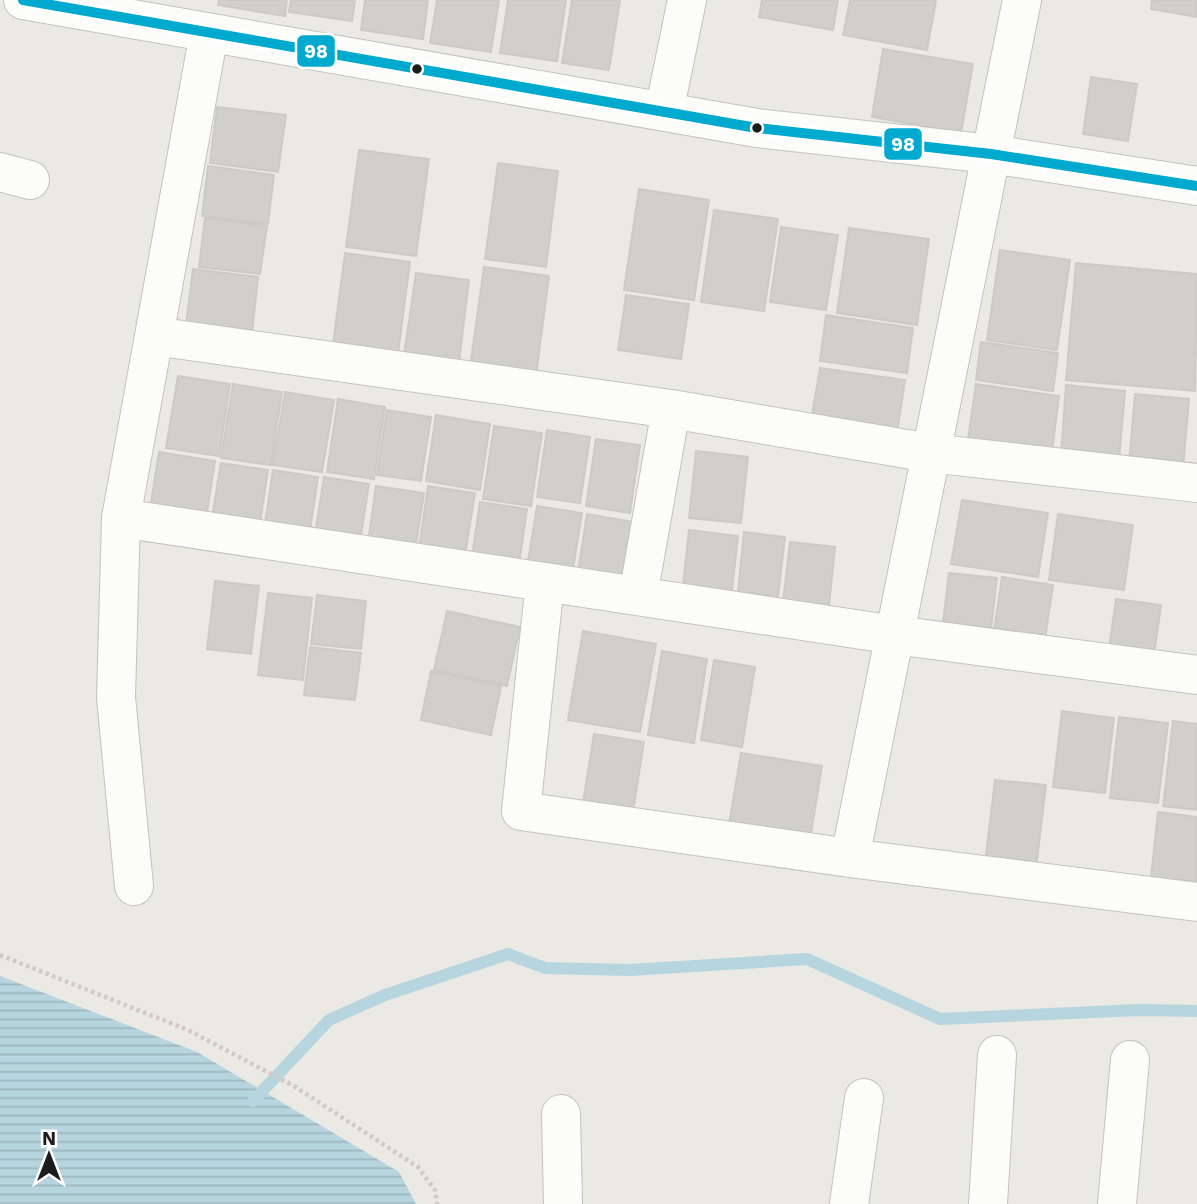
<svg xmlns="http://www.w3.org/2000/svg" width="1197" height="1204" font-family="'Work Sans',sans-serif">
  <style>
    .water { fill: url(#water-rules) }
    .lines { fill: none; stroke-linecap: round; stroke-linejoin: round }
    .stream { stroke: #b7d5de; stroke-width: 12 }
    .building { fill: #d1cfcb; stroke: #cdcac6; stroke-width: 2 }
    .minor-casing { stroke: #c3c2c0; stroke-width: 40 }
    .path { stroke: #d5c8c4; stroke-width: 4.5; stroke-dasharray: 3.5 3.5; stroke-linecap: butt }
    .minor { stroke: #fcfcfb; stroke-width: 38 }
    .bus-1-casing { stroke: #fff; stroke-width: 16 }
    .bus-1 { stroke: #00a9ce; stroke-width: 10 }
    .bus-dot { fill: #1c1c1c; stroke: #fff; stroke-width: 2.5 }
    .line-badge { stroke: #fff; stroke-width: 2.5 }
    .badge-label { font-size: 19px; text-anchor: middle; font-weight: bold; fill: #fff }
  </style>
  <defs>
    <pattern id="water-rules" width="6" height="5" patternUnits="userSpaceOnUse" patternTransform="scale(1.75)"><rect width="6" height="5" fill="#b7d5de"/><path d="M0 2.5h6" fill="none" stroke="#9db6be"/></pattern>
  </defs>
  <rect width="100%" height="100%" fill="#eae9e4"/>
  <path class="water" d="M0 976 197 1052 399 1172 416 1204H0Z"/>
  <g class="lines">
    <path class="stream" d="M253 1101 329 1020 385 995 508 954 545 968 630 970 807 959 940 1019 1140 1010 1197 1011"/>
  </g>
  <path class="building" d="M219 0H287L285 16 218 5Z
    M291 0H355L352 21 289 12Z
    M365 0H428L423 39 361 30Z
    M437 0H499L491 52 430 43Z
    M508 0H566L557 61 500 53Z
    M572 0H620L609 70 562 63Z
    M762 0H838L833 30 759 17Z
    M850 0H936L927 50 843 35Z
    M1152 0H1197V17L1151 9Z
    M883 49 973 64 961 133 872 117Z
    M1091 77 1137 84 1128 141 1083 134Z
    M217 107 286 115 278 172 210 163Z
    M359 150 429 159 416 256 346 247Z
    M498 163 558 171 546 267 485 259Z
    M208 166 274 175 268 224 202 216Z
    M639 189 709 200 694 300 624 290Z
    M714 210 778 219 764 311 701 302Z
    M205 218 267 226 260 274 199 267Z
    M781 227 838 235 826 310 770 302Z
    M849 228 929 239 917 325 837 313Z
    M1000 250 1070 260 1057 350 987 340Z
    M345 253 410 262 397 361 332 352Z
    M1076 263 1197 274 1195 391 1066 380Z
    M484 267 549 276 535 383 469 375Z
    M193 269 258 277 252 333 186 325Z
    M416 273 469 280 459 362 404 355Z
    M626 295 689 304 681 359 618 350Z
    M826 315 913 328 907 373 820 361Z
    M981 342 1058 353 1053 391 976 380Z
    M820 368 905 380 897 433 811 421Z
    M178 376 230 384 219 456 166 448Z
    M233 384 282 392 271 465 221 458Z
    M976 384 1059 396 1052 451 968 439Z
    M1066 385 1125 391 1119 460 1061 456Z
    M285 392 334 400 322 472 273 465Z
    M1135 394 1189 399 1183 468 1129 464Z
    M338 399 385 407 374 479 327 472Z
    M387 410 431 417 421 481 377 475Z
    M436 415 490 424 480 490 426 481Z
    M494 426 542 433 531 506 483 499Z
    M547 430 590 437 580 503 537 497Z
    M596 439 640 445 630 513 586 506Z
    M696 451 748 457 741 523 689 518Z
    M159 452 215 461 206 518 150 509Z
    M221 463 268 470 259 530 211 523Z
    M273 470 318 477 309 537 264 531Z
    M324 477 369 484 360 541 315 534Z
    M376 486 424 493 414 557 367 550Z
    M428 486 475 493 465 555 419 548Z
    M962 500 1048 513 1038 577 951 564Z
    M480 502 527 509 518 571 471 563Z
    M537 506 582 513 571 581 526 574Z
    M587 514 634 522 624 585 577 578Z
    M1058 514 1133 525 1124 590 1049 580Z
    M689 530 738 536 731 599 682 594Z
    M744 532 785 537 778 596 738 592Z
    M790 542 835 547 828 615 782 610Z
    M949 573 997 578 990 637 942 631Z
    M1002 577 1053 585 1044 645 993 637Z
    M215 581 259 586 251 654 207 649Z
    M268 593 312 598 303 680 258 675Z
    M317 595 366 601 361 649 311 644Z
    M1116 599 1161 605 1153 662 1108 656Z
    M447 611 520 627 507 686 434 670Z
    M583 631 656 644 640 732 568 720Z
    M310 647 361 653 355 700 304 695Z
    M662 651 707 659 694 743 648 735Z
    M714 660 755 667 742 747 701 740Z
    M431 671 501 686 491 735 421 720Z
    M1062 711 1114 718 1105 793 1053 787Z
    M1119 717 1168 723 1158 803 1110 798Z
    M1173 721 1197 724V810L1163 806Z
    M594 734 644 742 632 817 582 809Z
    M741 753 822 766 809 845 728 831Z
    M995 780 1046 785 1036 868 985 863Z
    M1158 812 1197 817 1196 882 1151 877Z"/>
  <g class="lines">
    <g class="minor-casing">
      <path id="minor" d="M23 0 757 128 991 154 1197 186
        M664 112 687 0
        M0 172 30 180
        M154 336 671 409 930 453 1197 483
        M121 518 895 635 1197 675
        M545 582 521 811 850 858 1197 902
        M638 596 671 409
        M850 858 1022 0
        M134 886 116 697 121 518 209 33
        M561 1114 563 1204
        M849 1204 864 1098
        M988 1204 997 1055
        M1117 1204 1130 1060"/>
    </g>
    <path class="path" d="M0 955 188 1030 294 1086 418 1167 435 1190 437 1204"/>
    <use href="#minor" class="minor"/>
    <g class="bus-1-casing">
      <path id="bus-1" d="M23 0 757 128 991 154 1197 186"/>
    </g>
    <use href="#bus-1" class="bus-1"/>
  </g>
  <g class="bus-dot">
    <circle cx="417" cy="69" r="6"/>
    <circle cx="757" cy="128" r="6"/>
  </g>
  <g class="line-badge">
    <rect x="296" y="34" width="40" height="34" rx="7" fill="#00a9ce"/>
    <rect x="883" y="127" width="40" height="34" rx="7" fill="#00a9ce"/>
  </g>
  <g class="badge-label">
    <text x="316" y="58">98</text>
    <text x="903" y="151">98</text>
  </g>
  <g transform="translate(49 1155)" stroke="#ffffff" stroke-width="5" paint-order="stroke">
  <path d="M0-5L12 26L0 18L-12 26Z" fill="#1c1c1c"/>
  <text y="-10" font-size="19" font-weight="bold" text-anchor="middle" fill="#1c1c1c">N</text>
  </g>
</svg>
